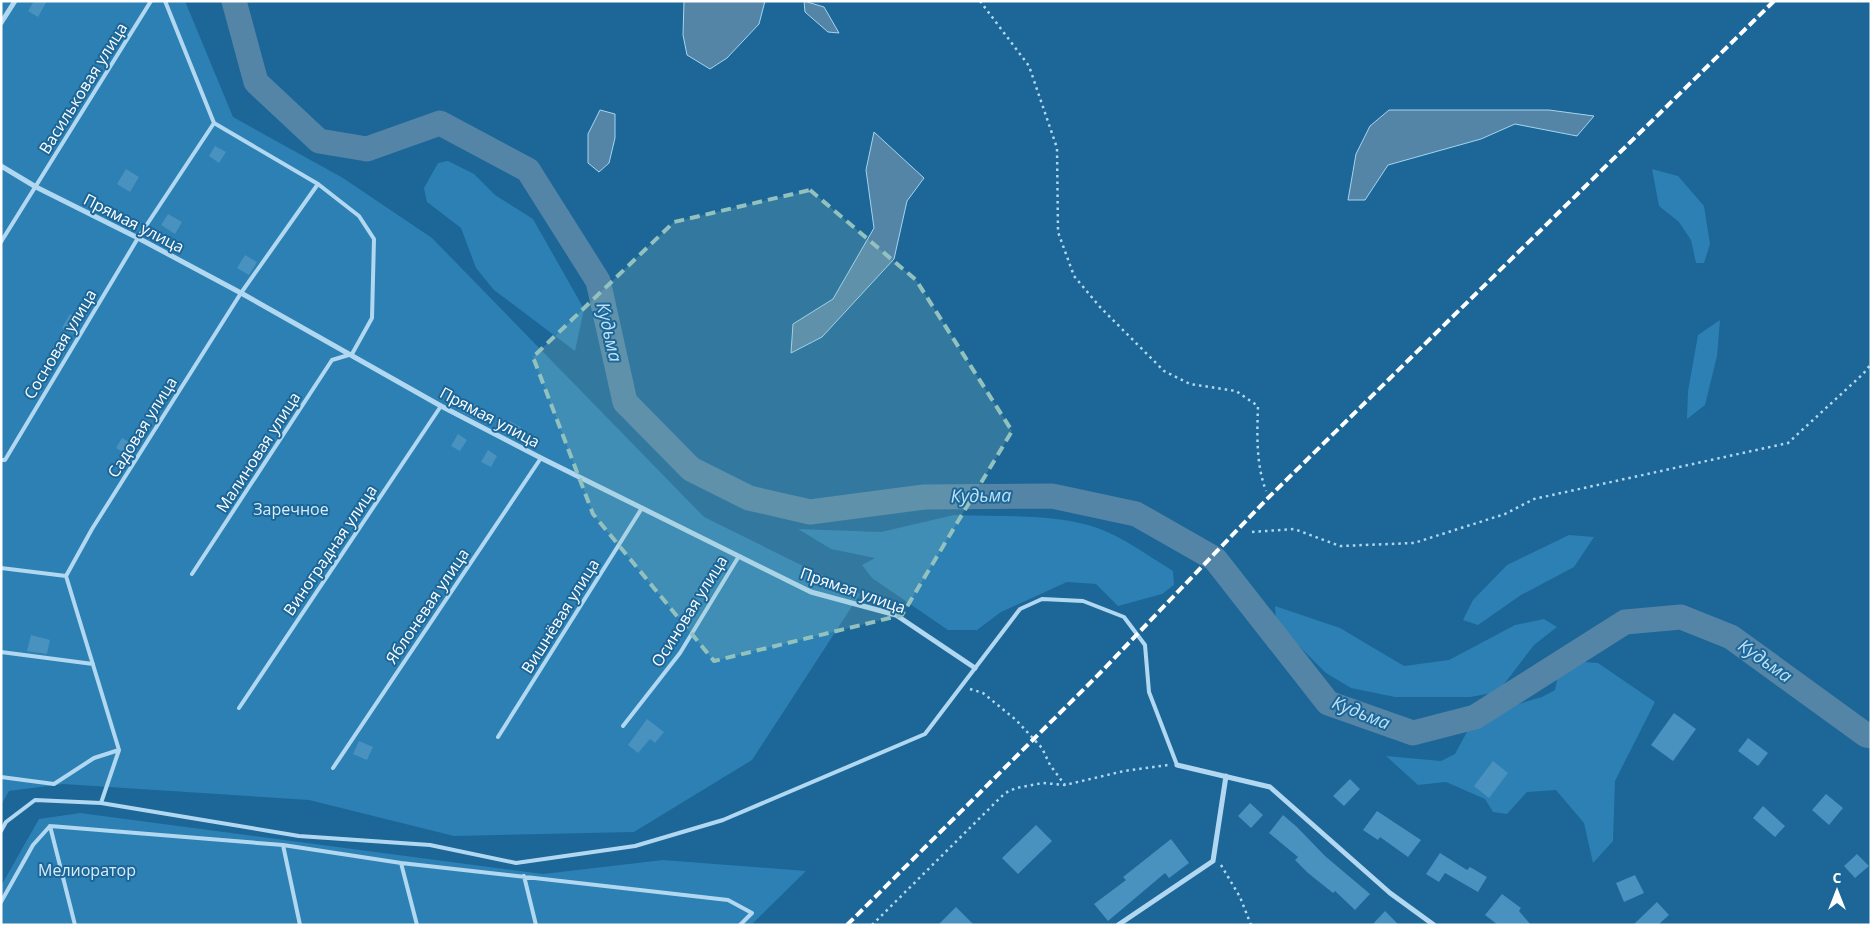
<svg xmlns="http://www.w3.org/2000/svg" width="1872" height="926" font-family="'Open Sans',sans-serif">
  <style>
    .green { fill: #2c80b3 }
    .water { fill: #5485a7; stroke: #a4d5f2 }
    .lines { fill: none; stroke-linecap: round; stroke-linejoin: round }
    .river { stroke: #5485a7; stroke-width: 25 }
    .building { fill: #4991bf }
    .path { stroke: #b1d8f0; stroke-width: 2.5; stroke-dasharray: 2.5 4; stroke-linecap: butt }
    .service { stroke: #b1d8f0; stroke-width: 4 }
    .minor { stroke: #b1d8f0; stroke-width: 5 }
    .rail { stroke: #fff; stroke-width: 4; stroke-dasharray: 9 4; stroke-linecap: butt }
    .marked { fill: #93c1be; fill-opacity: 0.2; stroke: #93c1be; stroke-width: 4; stroke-dasharray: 10 6; stroke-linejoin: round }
    .labels { text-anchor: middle; stroke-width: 4; stroke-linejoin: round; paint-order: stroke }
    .street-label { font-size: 16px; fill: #fff; stroke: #1c6698 }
    .park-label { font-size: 16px; fill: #d8edfb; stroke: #1c6698 }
    .water-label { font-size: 18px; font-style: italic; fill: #c0e2f6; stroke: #1c6698 }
  </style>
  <rect width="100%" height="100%" fill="#1c6698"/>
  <path class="green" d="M1 1H185L233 117 343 178 432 238 704 517 860 594 752 760 634 832 454 836 309 800 63 784 9 791 1 805Z
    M448 161 474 174 495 195 533 219 584 309 575 351 494 290 476 268 461 228 427 202 424 188 438 163Z
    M1652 169 1678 176 1704 206 1710 244 1704 263H1696L1691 240 1679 222 1659 206Z
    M1720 320 1717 356 1705 405 1687 419 1688 391 1698 335Z
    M954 515C999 517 1058 513 1100 529 1126 539 1150 557 1173 571L1174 585 1162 594 1118 606 1096 584 1067 582 1001 612 977 630H948L872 578 862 565 875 558 831 549 798 529 881 532Z
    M1569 535 1594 537 1574 567 1521 595 1478 625 1463 620 1473 600 1507 565Z
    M1275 606 1340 628 1404 666 1449 660 1515 625 1544 619 1557 627 1534 645 1498 692 1470 697H1395L1351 688 1326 673 1284 631 1276 620Z
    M1584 662 1598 663 1655 702 1615 781 1613 841 1593 863 1584 823 1556 790 1527 792 1507 814 1493 812 1485 799 1446 782 1418 785 1386 756 1441 761 1455 754 1475 717 1542 697 1555 690 1558 675Z
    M80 813 543 874 663 860 806 871 751 925H1V886L39 819Z"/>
  <path class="water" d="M684 1H765L759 24 727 58 710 69 687 55 683 35Z
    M804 1 824 7 839 33 828 32 805 12Z
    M600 110 615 114V138L609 163 599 172 588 163V134Z
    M1389 110H1549L1594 116 1577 136 1515 124 1481 139 1388 165 1365 200H1348L1356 154 1370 126Z
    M874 132 924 178 907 201 894 259 822 337 791 353 793 324 833 299 874 228 866 170Z"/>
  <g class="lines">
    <path class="river" d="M234 1 256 82 319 141 367 149 440 123 528 170 598 281 625 402 691 469 749 498 810 512 924 497 1052 496 1136 514 1215 559 1328 703 1413 733 1475 717 1625 622 1681 617 1731 637 1866 735 1871 736"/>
  </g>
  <path class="building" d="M34 1H47L38 17 28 11Z
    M215 146 226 152 219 163 209 156Z
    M126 169 139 177 130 192 117 184Z
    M168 214 182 222 175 234 161 225Z
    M245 255 257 262 249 275 237 268Z
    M70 314 81 321 73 334 62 328Z
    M468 401 478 407 472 417 462 412Z
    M510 421 522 428 515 439 503 433Z
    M458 434 467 440 460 451 451 446Z
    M122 438 136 446 130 456 116 448Z
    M488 450 497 456 491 467 481 462Z
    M31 635 50 640 47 654 27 651Z
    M1674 713 1696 729 1673 761 1651 745Z
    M647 719 664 732 655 743 650 739 638 753 628 745Z
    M1748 738 1768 753 1758 766 1738 751Z
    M359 741 373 747 367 760 353 754Z
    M1493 761 1508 773 1489 798 1474 786Z
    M1350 779 1360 789 1344 806 1333 796Z
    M1826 794 1843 808 1829 825 1812 810Z
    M1250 803 1263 815 1251 828 1238 816Z
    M1763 806 1785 826 1775 837 1753 818Z
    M1377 811 1421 840 1408 857 1380 837 1378 840 1363 830Z
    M1283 815 1297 827 1325 856 1370 894 1355 910 1335 891 1333 893 1308 873 1295 860 1298 857 1269 833Z
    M1036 825 1052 841 1018 874 1002 858Z
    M1171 839 1189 863 1169 878 1165 873 1108 921 1094 904 1126 880 1123 877Z
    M1440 853 1467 870 1470 867 1487 877 1478 892 1445 873 1439 882 1426 874Z
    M1857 854 1869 866 1855 878 1844 866Z
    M1635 875 1644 893 1624 902 1616 883Z
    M1502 894 1521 908 1519 911 1531 925H1498L1485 915Z
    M1657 902 1669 915 1658 925H1633Z
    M956 907 974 925H938Z
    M1385 911 1399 925H1372Z"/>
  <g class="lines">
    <path class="path" d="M980 1 1029 66 1057 148 1058 232 1074 276 1100 307 1164 371 1190 384 1236 391 1258 406C1257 435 1256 464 1266 491
      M1252 532 1294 529 1340 546 1414 543 1505 514 1534 499 1788 443 1863 374 1871 364
      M970 689 983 693 1016 720 1042 748 1050 765 1065 785
      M1221 865 1240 897 1251 925
      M872 925 1005 793 1016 788 1043 783 1065 785 1124 771 1168 765"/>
    <path class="service" d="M165 1 214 123 318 184 359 216 374 239 372 318 352 354 332 360 192 574
      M1 242 151 1
      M1 460H5L138 238 214 123
      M1 568 66 576
      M66 576 92 529 241 293 318 184
      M66 576 119 750 101 803
      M1 652 93 664
      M239 708 441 406
      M623 726 680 653 739 556
      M498 737 642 508
      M333 768 541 458
      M1 777 54 784 94 758 119 750
      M50 826 75 925
      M1 831 6 822 35 800 101 803 299 836 430 845 516 863 635 846 723 820 925 734 1020 609 1042 599 1083 601 1124 617 1145 645 1149 692 1177 765
      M283 845 300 925
      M401 863 417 925
      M524 876 536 925
      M1 902 33 845 50 826 283 845 401 863 728 900 752 913 740 925"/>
    <path class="minor" d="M1 23 15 1
      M1 166 36 187 138 238 241 293 441 406 541 458 811 592 896 615 975 668
      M1177 765 1270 787 1390 893 1434 925
      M1118 925 1213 861 1226 776"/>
    <path class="rail" d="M847 925 1100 673 1266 500 1774 1"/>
  </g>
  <path class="marked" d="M810 190 916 280 1012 431 902 615 714 661 593 514 533 357 674 222Z"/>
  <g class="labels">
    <g class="street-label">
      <text transform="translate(83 88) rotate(-58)" y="6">Васильковая улица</text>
      <text transform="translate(134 223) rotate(27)" y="6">Прямая улица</text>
      <text transform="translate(60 344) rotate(-59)" y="6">Сосновая улица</text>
      <text transform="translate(490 417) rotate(28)" y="6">Прямая улица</text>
      <text transform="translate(142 427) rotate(-58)" y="6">Садовая улица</text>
      <text transform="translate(258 452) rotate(-57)" y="6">Малиновая улица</text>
      <text transform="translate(330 550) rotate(-56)" y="6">Виноградная улица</text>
      <text transform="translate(853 590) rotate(19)" y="6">Прямая улица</text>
      <text transform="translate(427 606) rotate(-56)" y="6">Яблоневая улица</text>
      <text transform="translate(689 611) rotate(-58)" y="6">Осиновая улица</text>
      <text transform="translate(560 616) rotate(-58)" y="6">Вишнёвая улица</text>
    </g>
    <g class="park-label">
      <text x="291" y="515">Заречное</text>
      <text x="87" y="876">Мелиоратор</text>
    </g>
    <g class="water-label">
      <text transform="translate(609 332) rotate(77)" y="6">Кудьма</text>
      <text transform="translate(981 496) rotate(-1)" y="6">Кудьма</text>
      <text transform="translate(1765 661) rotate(35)" y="6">Кудьма</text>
      <text transform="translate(1361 713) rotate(22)" y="6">Кудьма</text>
    </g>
  </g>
  <rect width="1872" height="926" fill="none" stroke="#ffffff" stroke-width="5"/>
  <g transform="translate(1837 891)" stroke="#1c6698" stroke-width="4" paint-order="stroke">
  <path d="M0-4L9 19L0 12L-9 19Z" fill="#ffffff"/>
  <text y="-8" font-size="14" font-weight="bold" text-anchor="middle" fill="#ffffff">С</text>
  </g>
</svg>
